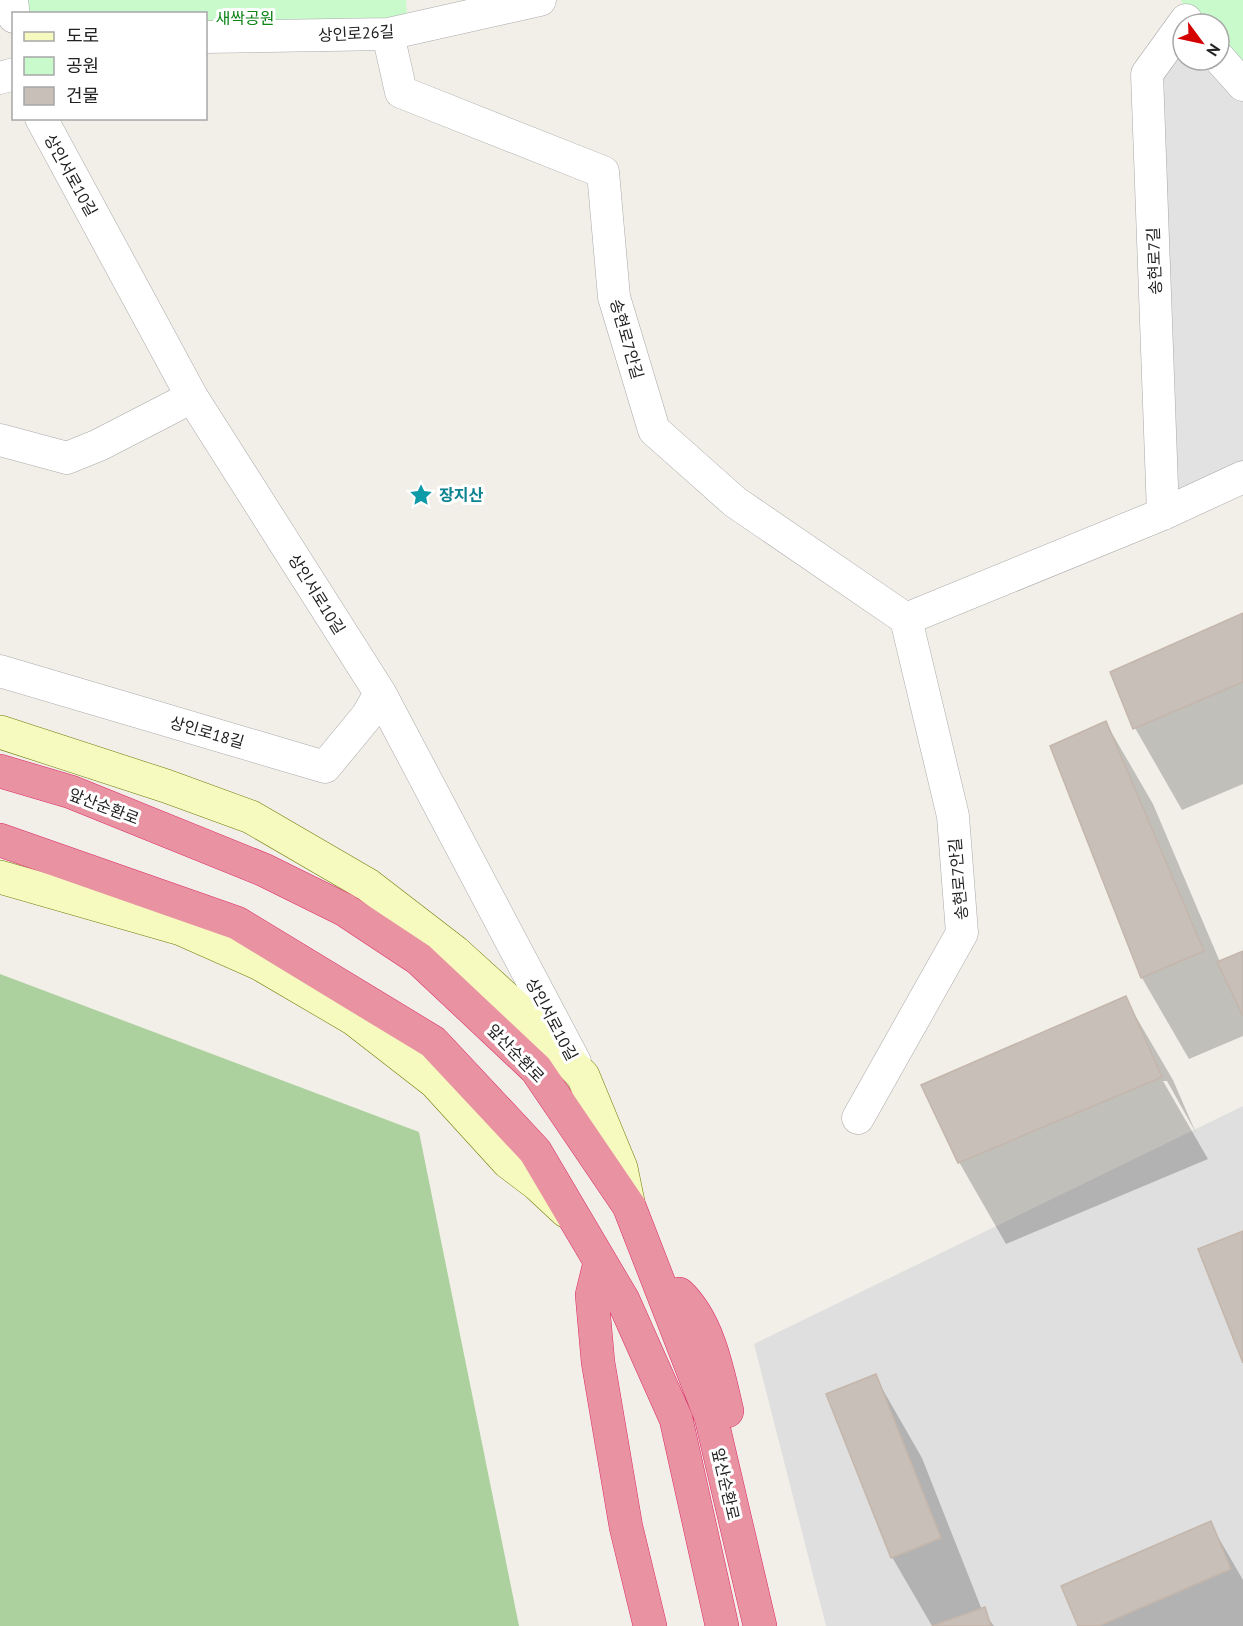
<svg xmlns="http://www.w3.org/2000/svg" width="1243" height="1626" font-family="'PT Sans','Noto Sans KR',sans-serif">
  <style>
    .residential { fill: #e0dfdf }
    .forest { fill: #add19e }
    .park { fill: #c8facc }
    .parking { fill: #e2e2e2 }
    .shadow { fill: #0003 }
    .building { fill: #c7bfb8; stroke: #c4b6ab; stroke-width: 1.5 }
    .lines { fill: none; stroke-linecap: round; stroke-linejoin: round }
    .street-casing { stroke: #a9a9a9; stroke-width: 33 }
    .secondary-casing { stroke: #707d05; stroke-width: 34 }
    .highway-casing { stroke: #dc2a67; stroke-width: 34 }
    .street { stroke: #fff; stroke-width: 32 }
    .secondary { stroke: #f7fabf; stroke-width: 33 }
    .highway { stroke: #e892a2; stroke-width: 33 }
    .labels { text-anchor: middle; stroke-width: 6; stroke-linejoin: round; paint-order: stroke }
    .park-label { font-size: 16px; fill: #0c8416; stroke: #fff }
    .street-label { font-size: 16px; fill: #222; stroke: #fff }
    .culture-label { font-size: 16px; font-weight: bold; fill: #0d838f; stroke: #fff; text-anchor: start }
  </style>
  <rect width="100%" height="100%" fill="#f2efe9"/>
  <path class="residential" d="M1243 1106V1626H826L754 1344Z"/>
  <path class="forest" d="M0 974 419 1132 519 1626H0Z"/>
  <path class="park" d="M12 0H406L408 30 206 37V14H14Z
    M1181 0H1243V89L1219 60V24H1189Z"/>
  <path class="parking" d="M1183 24V60H1219L1243 89V477L1163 514 1147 74Z"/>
  <path class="shadow" d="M1243 615V784L1182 810 1135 728Z
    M1106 723 1153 804 1220 962 1243 952V1036L1189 1059 1142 978 1052 747Z
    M1125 998 1173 1080 1196 1133 1167 1081H1163L1208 1159 1006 1244 959 1162Z
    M875 1376 922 1458 982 1610 994 1626H932L892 1557Z
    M1210 1523 1243 1580V1626H1080Z"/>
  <path class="building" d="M1243 613V682L1133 729 1110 672Z
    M1106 721 1204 951 1141 978 1050 746Z
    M1243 951V1016L1217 962Z
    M1126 996 1162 1077 958 1163 921 1085Z
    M1243 1231V1363L1198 1249Z
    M876 1374 941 1538 891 1558 826 1394Z
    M1211 1521 1231 1569 1099 1626H1078L1061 1586Z
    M985 1607 991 1626H932Z"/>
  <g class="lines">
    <g class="street-casing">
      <path id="street" d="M12 0 14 17
        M388 34 401 92 603 172 614 297 654 430 735 502 906 619 953 816 962 933 858 1118
        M206 37 388 34 540 0
        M1219 58 1243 85
        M0 78 14 74
        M41 118 192 397 380 693 575 1062
        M0 440 67 458 99 445 192 397
        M1163 514 1147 74 1186 20
        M906 619 1163 514 1243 477
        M0 671 325 767 367 716 380 693"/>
    </g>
    <g class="secondary-casing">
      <path id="secondary" d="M0 732 166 786 251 817 368 885 455 952 521 1012 583 1076 621 1168 628 1202
        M0 877 181 929 260 964 354 1019 435 1082 508 1162 537 1184 566 1211"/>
    </g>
    <g class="highway-casing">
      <path id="highway" d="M0 771 71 792 264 870 345 910 419 959 536 1069 629 1206 711 1417 760 1626
        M0 840 237 923 433 1042 535 1151 623 1300 676 1419 722 1626
        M600 1262 592 1295 598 1362 626 1527 650 1626
        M679 1294C709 1322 718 1373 727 1411"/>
    </g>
    <use href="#street" class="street"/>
    <use href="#secondary" class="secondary"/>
    <use href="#highway" class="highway"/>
  </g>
  <defs>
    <g id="sight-bare" transform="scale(1.8)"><path d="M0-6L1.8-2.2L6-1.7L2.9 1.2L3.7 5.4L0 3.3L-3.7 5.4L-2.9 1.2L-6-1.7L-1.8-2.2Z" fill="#0f9aa8" stroke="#fff" stroke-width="2.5" paint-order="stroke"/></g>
  </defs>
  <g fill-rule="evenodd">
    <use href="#sight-bare" x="421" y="495"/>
  </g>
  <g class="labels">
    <g class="park-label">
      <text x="245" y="24">새싹공원</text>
    </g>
    <g class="street-label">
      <text transform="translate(356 33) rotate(-3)" y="6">상인로26길</text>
      <text transform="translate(71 175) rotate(61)" y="6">상인서로10길</text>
      <text transform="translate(1154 261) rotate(-92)" y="6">송현로7길</text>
      <text transform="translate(627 339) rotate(74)" y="6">송현로7안길</text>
      <text transform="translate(317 594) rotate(58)" y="6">상인서로10길</text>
      <text transform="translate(207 732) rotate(16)" y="6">상인로18길</text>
      <text transform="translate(104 806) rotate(21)" y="6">앞산순환로</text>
      <text transform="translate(958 879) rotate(-95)" y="6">송현로7안길</text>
      <text transform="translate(552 1019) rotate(62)" y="6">상인서로10길</text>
      <text transform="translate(516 1053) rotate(46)" y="6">앞산순환로</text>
      <text transform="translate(726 1484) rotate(77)" y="6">앞산순환로</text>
    </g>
    <g class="culture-label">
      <text x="439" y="501">장지산</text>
    </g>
  </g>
  <rect x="12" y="12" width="195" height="108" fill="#ffffff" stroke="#a7a7a7" stroke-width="1.5"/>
  <rect x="24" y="32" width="30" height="9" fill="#f7fabf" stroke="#a7a7a7" stroke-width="1.5"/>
  <text x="66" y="42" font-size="18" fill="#222222">도로</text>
  <rect x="24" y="57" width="30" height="18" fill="#c8facc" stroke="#a7a7a7" stroke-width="1.5"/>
  <text x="66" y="72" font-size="18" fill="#222222">공원</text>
  <rect x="24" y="87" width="30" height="18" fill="#c7bfb8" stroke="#a7a7a7" stroke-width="1.5"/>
  <text x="66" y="102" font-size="18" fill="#222222">건물</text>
  <g transform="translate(1201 42) rotate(123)"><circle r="28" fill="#ffffff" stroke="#a7a7a7" stroke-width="1.5"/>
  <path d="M0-4.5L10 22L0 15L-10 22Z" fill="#d40000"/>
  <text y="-9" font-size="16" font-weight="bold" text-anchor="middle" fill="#222222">N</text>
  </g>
</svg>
